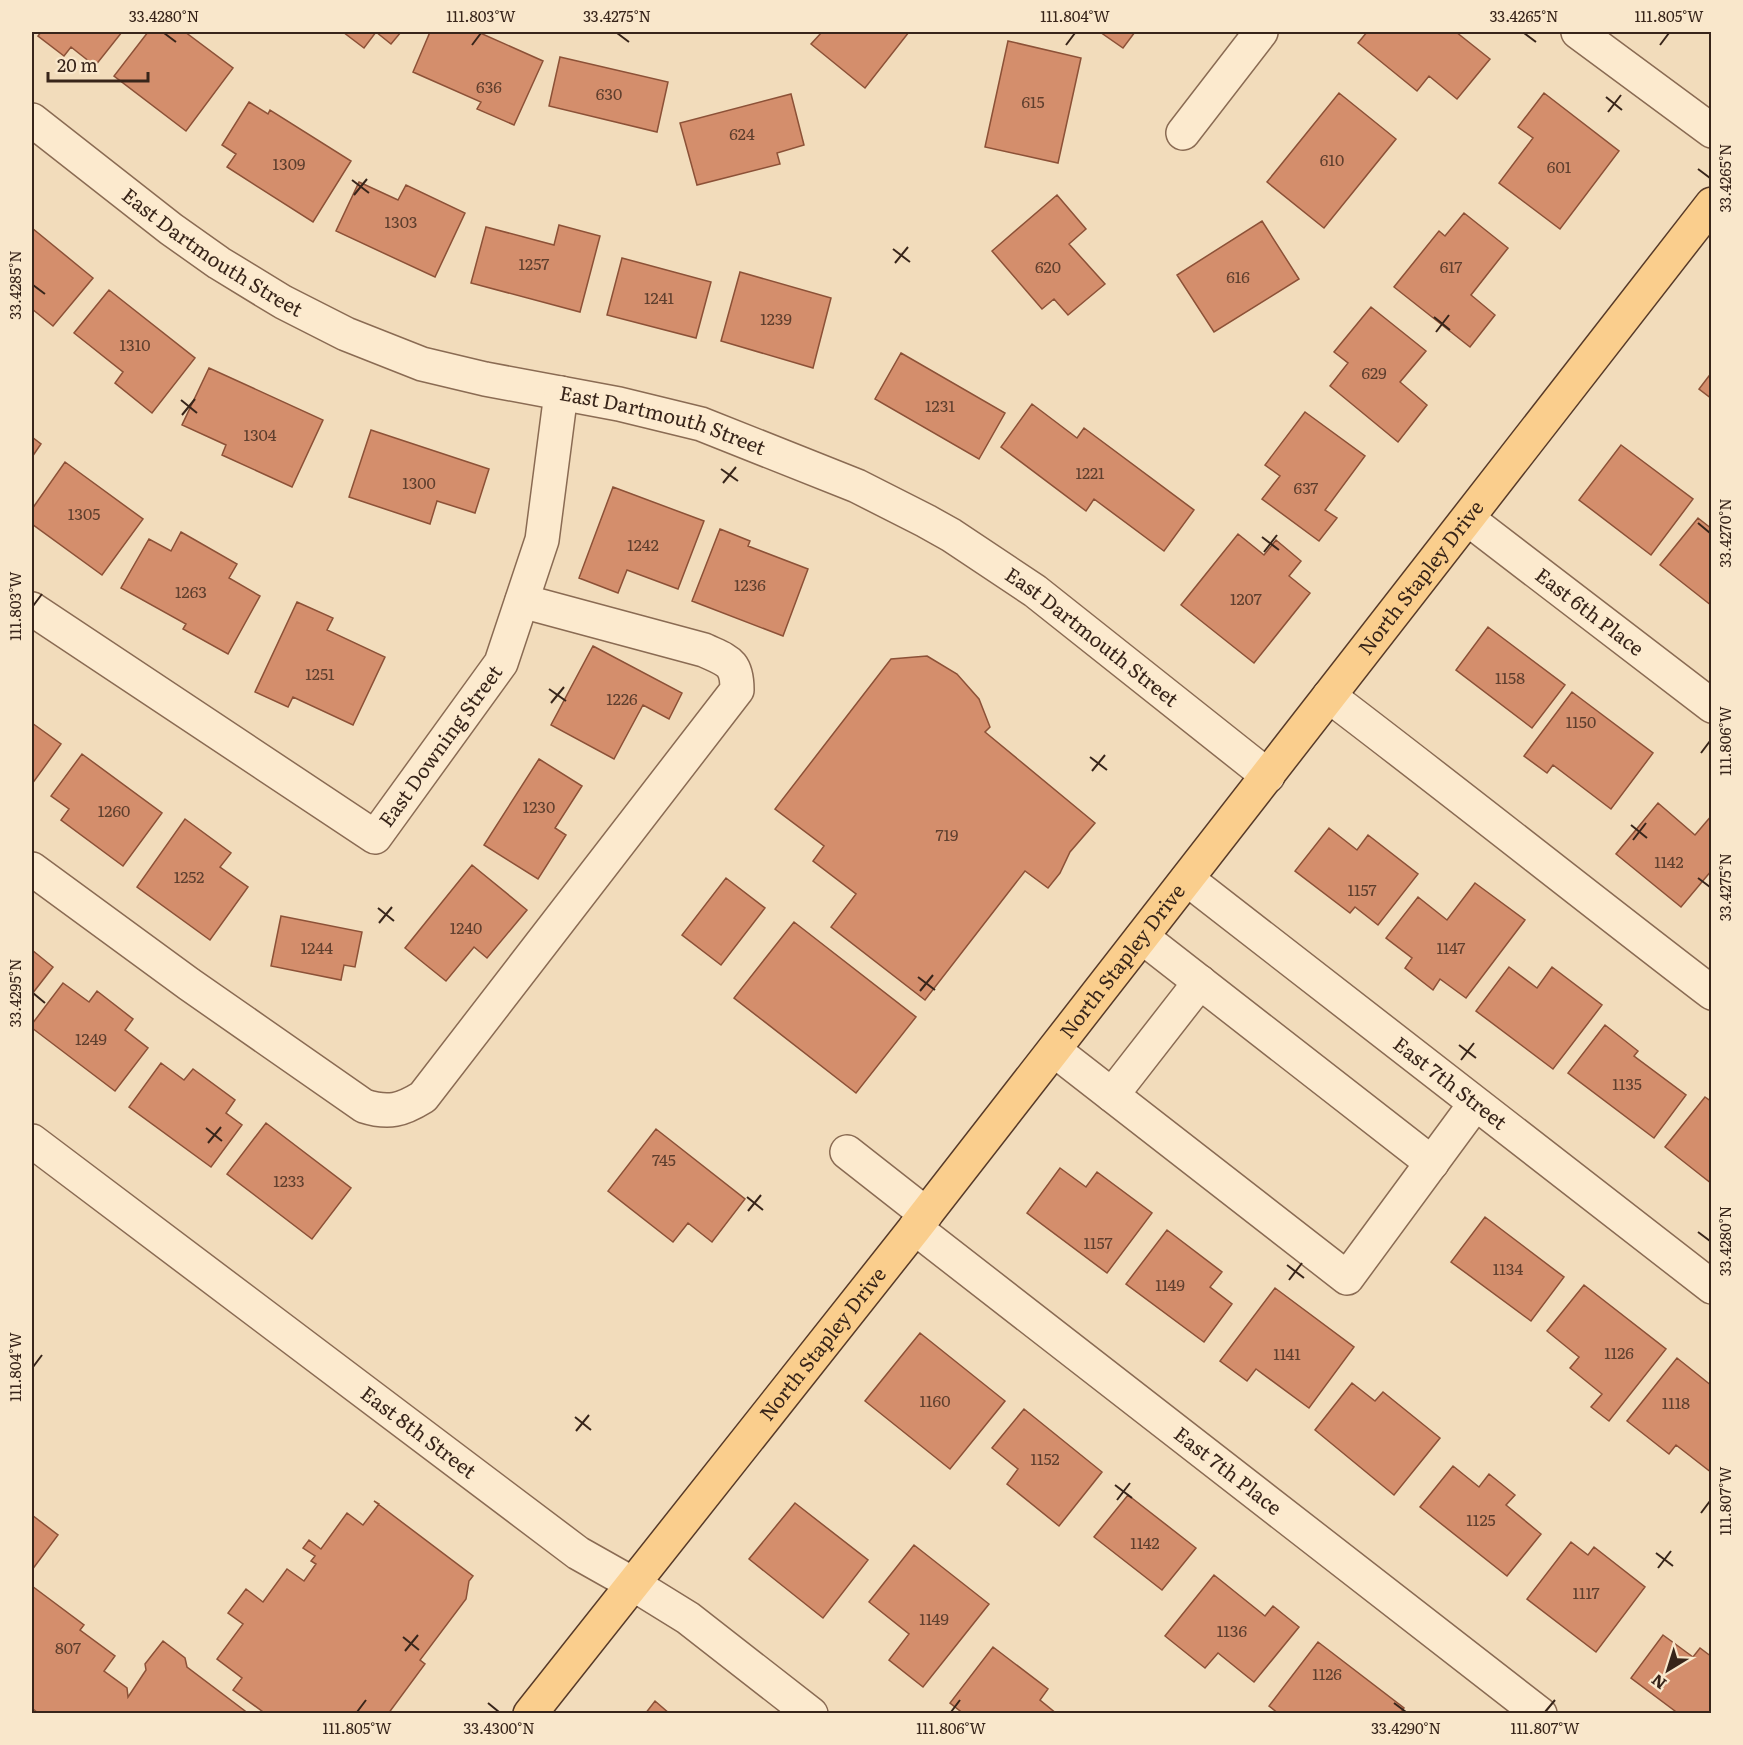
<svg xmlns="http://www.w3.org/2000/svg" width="1743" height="1745" font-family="Literata,serif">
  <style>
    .building { fill: #d48e6c; stroke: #8c5137; stroke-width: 1.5 }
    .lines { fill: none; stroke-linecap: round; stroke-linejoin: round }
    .minor-casing { stroke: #8a6b53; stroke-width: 36 }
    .major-casing { stroke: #573a28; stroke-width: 36 }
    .minor { stroke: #fceace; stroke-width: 33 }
    .major { stroke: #face8d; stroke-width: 33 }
    .ticks { fill: none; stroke: #38251a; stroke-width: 2 }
    .labels { text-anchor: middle; stroke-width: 4.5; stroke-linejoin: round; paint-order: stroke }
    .number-label { font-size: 16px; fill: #5f3f2e }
    .street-label { font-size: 20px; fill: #38251a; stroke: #f9e7cb }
    .neatline { fill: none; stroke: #38251a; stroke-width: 2 }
    .ticks-label { font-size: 15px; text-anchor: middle; fill: #38251a }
  </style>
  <rect width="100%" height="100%" fill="#f2dcbb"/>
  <path class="building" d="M41 32H122L95 66 71 47 64 56 38 36Z
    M148 32H185L233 68 186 131 114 76Z
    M343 32H401L391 44 376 32 364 48Z
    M430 32H478L543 61 514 125 477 109 481 102 413 72Z
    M822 32H909L865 88 811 44Z
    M1100 32H1135L1123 48Z
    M1367 32H1456L1490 59 1457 99 1429 76 1417 91 1358 43Z
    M1008 41 1081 58 1058 163 985 147Z
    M560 57 668 82 657 132 549 106Z
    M1339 93 1396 139 1324 228 1267 182Z
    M1544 93 1619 151 1560 229 1499 183 1533 138 1518 127Z
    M791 94 804 145 777 153 780 164 697 185 680 123Z
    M249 102 268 114 270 110 351 161 313 222 227 167 236 154 222 145Z
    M359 182 398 200 406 185 465 213 435 277 336 231Z
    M1057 195 1086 229 1069 244 1105 284 1068 315 1054 299 1042 309 992 251Z
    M1464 213 1508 248 1471 295 1495 315 1470 347 1394 287 1439 231 1445 236Z
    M1262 221 1299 279 1214 332 1177 275Z
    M559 225 600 236 580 312 471 283 486 227 554 245Z
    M32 228 93 278 53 326 32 309Z
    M622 258 711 282 696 338 607 315Z
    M740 272 831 298 813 368 721 341Z
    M109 290 195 358 152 413 115 383 123 372 74 333Z
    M1371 307 1426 351 1400 382 1427 405 1398 442 1330 386 1348 363 1334 352Z
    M901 353 1005 413 979 459 875 399Z
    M209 368 323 420 292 487 222 455 226 445 182 425Z
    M1712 372V399L1699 389Z
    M1032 404 1077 438 1084 428 1194 510 1164 551 1094 499 1086 511 1001 447Z
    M1305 412 1365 456 1325 510 1337 518 1319 541 1262 499 1280 476 1265 465Z
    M371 430 489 469 475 513 437 501 430 524 349 497Z
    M32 437 41 444 32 457Z
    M1621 445 1693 499 1651 555 1579 500Z
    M65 462 143 519 102 575 32 524V509Z
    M613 487 704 521 678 589 627 570 618 593 579 578Z
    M1698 518 1712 529V606L1660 565Z
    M720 529 750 541 748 546 808 569 783 636 692 601Z
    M181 532 237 564 229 578 260 596 228 654 183 629 186 624 121 588 149 539 171 551Z
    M1238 534 1264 555 1276 540 1301 561 1289 576 1310 593 1254 663 1181 605Z
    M297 602 333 618 327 630 385 657 353 725 293 697 288 707 255 692Z
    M1488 627 1565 685 1532 728 1456 670Z
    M593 646 682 693 669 719 643 705 614 759 551 725Z
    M927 656 957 674 979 699 990 727 985 732 1095 823 1070 852 1060 873 1048 888 1025 871 925 1000 831 927 856 894 813 861 824 846 775 809 891 659Z
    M1572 692 1653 753 1611 809 1553 765 1547 773 1524 756Z
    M32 723 61 744 32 784Z
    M82 754 162 813 123 866 61 820 69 809 51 796Z
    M539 759 582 786 555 828 566 835 538 879 484 845Z
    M1658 803 1695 835 1712 815V870L1681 907 1616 854Z
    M185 819 231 853 220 867 248 887 210 940 137 887Z
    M1329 828 1357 850 1368 835 1418 874 1378 925 1355 907 1350 913 1295 871Z
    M472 865 527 910 487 958 474 947 446 981 405 948Z
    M726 878 765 908 721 965 682 935Z
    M1475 883 1525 920 1466 998 1440 979 1433 990 1405 968 1412 958 1386 938 1418 897 1447 920Z
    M281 916 362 932 355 967 344 965 341 980 271 966Z
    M794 922 916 1017 856 1093 734 998Z
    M32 950 53 967 32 994Z
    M1509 967 1537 988 1552 967 1602 1005 1553 1069 1476 1011Z
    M63 983 89 1002 97 991 133 1019 125 1030 148 1048 115 1091 32 1028V1024Z
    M1605 1025 1638 1051 1634 1056 1686 1095 1654 1138 1568 1073Z
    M161 1063 184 1080 193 1069 235 1100 226 1113 242 1125 211 1167 129 1107Z
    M1705 1097 1712 1102V1184L1665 1147Z
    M266 1123 351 1188 312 1239 227 1174Z
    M656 1129 745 1199 712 1242 688 1223 673 1242 608 1191Z
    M1060 1168 1086 1187 1097 1172 1152 1213 1107 1273 1027 1213Z
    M1485 1217 1564 1277 1531 1321 1451 1262Z
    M1167 1230 1222 1272 1210 1287 1232 1304 1204 1342 1126 1284Z
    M1584 1285 1666 1349 1609 1421 1591 1407 1602 1394 1570 1368 1579 1357 1547 1331Z
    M1275 1288 1354 1347 1309 1408 1256 1369 1247 1381 1220 1361Z
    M920 1333 1005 1401 950 1469 865 1401Z
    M1677 1358 1712 1386V1473L1676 1445 1669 1454 1627 1421Z
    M1352 1383 1375 1401 1383 1392 1440 1438 1394 1495 1315 1430Z
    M1024 1409 1102 1472 1059 1526 1007 1484 1018 1469 992 1448Z
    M1453 1466 1479 1487 1489 1474 1515 1495 1506 1505 1541 1534 1507 1576 1420 1507Z
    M1128 1495 1196 1548 1162 1590 1094 1537Z
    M374 1501 473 1576 469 1581 466 1599 420 1660 425 1664 388 1714H266L233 1690 242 1678 217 1659 243 1624 228 1613 246 1589 263 1602 287 1569 304 1581 316 1564 311 1561 315 1556 303 1548 309 1540 321 1549 347 1513 363 1525 379 1504Z
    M795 1503 868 1560 823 1618 749 1559Z
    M32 1515 58 1535 32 1570Z
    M1571 1542 1588 1555 1594 1547 1645 1587 1596 1652 1527 1599Z
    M914 1545 989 1604 923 1687 889 1660 909 1634 869 1602Z
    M1214 1575 1265 1616 1273 1606 1299 1627 1254 1682 1218 1653 1205 1668 1165 1636Z
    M32 1586 84 1625 80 1630 115 1656 104 1671 127 1688 128 1697 146 1670 145 1664 163 1641 185 1658 187 1667 249 1714H39L32 1708Z
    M1663 1635 1693 1657 1700 1648 1712 1657V1714H1679L1631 1678Z
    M1318 1642 1404 1708 1400 1714H1279L1269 1706Z
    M993 1647 1048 1689 1040 1700 1057 1714H964L950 1703Z
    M655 1701 670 1714H645Z"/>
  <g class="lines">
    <g class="minor-casing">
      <g id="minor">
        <path d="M1578 32 1712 131"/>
        <path id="s1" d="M32 120 171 229 219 263 283 302 346 334 422 364 485 379 619 404 701 424 857 486 926 521 951 535 1035 591 1268 776"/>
        <path d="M1183 133 1261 32"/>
        <path id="s2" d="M1468 519 1712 706"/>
        <path id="s3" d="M32 609 375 837 501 663 542 540 561 393"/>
        <path d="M1329 696C1458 794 1584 895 1712 993"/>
        <path d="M32 869 189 984 364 1106C389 1114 402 1110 423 1097L737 690C737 661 727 661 704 650L522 601"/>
        <path id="s4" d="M1187 879 1712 1287"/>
        <path d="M1142 937 1432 1163"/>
        <path d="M1054 1050 1347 1278 1475 1104"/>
        <path d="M1112 1095 1200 982"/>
        <path id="s5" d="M32 1141 578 1553 633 1584 688 1618 811 1714"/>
        <path d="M847 1152 926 1214"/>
        <path id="s6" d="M915 1228 1540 1714"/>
      </g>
    </g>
    <g class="major-casing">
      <g id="major">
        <path id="s7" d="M530 1714 915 1228 1712 204"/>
      </g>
    </g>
    <use href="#minor" class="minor"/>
    <use href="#major" class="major"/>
  </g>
  <path class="ticks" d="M164 33 176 42M617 33 629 42M1524 33 1536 42M472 45 481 33M1066 45 1075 33M1660 45 1669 33M1606 97 1622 110M1608 112 1621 95M1698 169 1710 178M352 180 369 193M354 195 367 179M893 249 910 262M895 263 908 247M33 285 45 294M1434 317 1450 330M1436 332 1449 315M181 400 197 413M182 415 195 399M721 469 738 481M723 483 736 467M1698 523 1710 533M1262 537 1279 550M1264 552 1277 535M33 606 42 594M549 689 566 701M551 703 564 687M1701 753 1710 741M1090 757 1107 770M1092 771 1105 755M1631 825 1647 838M1633 840 1646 823M1698 878 1710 887M378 908 394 921M379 923 392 907M918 977 935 990M920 991 933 975M33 993 45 1003M1459 1045 1476 1058M1461 1060 1474 1043M206 1128 222 1141M208 1143 221 1127M747 1197 763 1210M748 1211 761 1195M1698 1232 1710 1241M1287 1265 1304 1278M1289 1280 1302 1263M33 1367 42 1355M575 1417 591 1430M576 1431 589 1415M1115 1485 1132 1498M1117 1500 1130 1483M1701 1513 1710 1501M1656 1553 1673 1566M1658 1568 1671 1551M403 1637 419 1650M405 1651 418 1635M488 1703 499 1712M1394 1703 1406 1712M357 1712 366 1700M951 1712 960 1700M1545 1712 1555 1700"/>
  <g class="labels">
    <g class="number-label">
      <text x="489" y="93">636</text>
      <text x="609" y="100">630</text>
      <text x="1033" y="108">615</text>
      <text x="742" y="140">624</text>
      <text x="1332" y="166">610</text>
      <text x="289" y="170">1309</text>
      <text x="1559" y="173">601</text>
      <text x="401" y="228">1303</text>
      <text x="534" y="270">1257</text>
      <text x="1048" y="273">620</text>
      <text x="1451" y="273">617</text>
      <text x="1238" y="283">616</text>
      <text x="659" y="304">1241</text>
      <text x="776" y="325">1239</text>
      <text x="135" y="351">1310</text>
      <text x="1374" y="379">629</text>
      <text x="940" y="412">1231</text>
      <text x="260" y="441">1304</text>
      <text x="1090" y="479">1221</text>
      <text x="419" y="489">1300</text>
      <text x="1306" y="494">637</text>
      <text x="84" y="520">1305</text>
      <text x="643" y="551">1242</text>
      <text x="750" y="591">1236</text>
      <text x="191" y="598">1263</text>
      <text x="1246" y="605">1207</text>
      <text x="320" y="680">1251</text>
      <text x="1510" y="684">1158</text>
      <text x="622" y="705">1226</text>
      <text x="1581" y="728">1150</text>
      <text x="539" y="813">1230</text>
      <text x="114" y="817">1260</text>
      <text x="947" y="841">719</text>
      <text x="1669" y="868">1142</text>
      <text x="189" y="883">1252</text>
      <text x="1362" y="896">1157</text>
      <text x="466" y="934">1240</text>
      <text x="317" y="954">1244</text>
      <text x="1451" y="954">1147</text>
      <text x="91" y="1045">1249</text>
      <text x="1627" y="1090">1135</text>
      <text x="664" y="1166">745</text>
      <text x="289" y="1187">1233</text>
      <text x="1098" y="1249">1157</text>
      <text x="1508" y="1275">1134</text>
      <text x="1170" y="1291">1149</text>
      <text x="1619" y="1359">1126</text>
      <text x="1287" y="1360">1141</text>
      <text x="935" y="1407">1160</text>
      <text x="1676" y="1409">1118</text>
      <text x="1045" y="1465">1152</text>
      <text x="1481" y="1526">1125</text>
      <text x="1145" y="1549">1142</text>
      <text x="1586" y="1599">1117</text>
      <text x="934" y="1625">1149</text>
      <text x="1232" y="1637">1136</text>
      <text x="68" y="1654">807</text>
      <text x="1327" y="1680">1126</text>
    </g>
    <g class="street-label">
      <text dy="7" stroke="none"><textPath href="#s1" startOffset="224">East Dartmouth Street</textPath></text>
      <text dy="7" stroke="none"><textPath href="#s1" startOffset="710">East Dartmouth Street</textPath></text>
      <text dy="7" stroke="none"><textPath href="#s7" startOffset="1444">North Stapley Drive</textPath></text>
      <text dy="7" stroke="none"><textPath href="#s2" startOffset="153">East 6th Place</textPath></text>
      <text dy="7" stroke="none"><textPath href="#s1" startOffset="1196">East Dartmouth Street</textPath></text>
      <text dy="7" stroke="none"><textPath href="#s3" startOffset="524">East Downing Street</textPath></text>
      <text dy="7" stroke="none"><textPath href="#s7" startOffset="958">North Stapley Drive</textPath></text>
      <text dy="7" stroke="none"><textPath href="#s4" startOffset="333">East 7th Street</textPath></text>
      <text dy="7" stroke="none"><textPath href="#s7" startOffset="472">North Stapley Drive</textPath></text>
      <text dy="7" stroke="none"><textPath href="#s5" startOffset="484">East 8th Street</textPath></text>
      <text dy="7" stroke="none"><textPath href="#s6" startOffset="396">East 7th Place</textPath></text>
    </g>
  </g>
  <rect width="1743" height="1745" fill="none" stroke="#f9e7cb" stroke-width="66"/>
  <g transform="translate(1668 1670) rotate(218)" stroke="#f9e7cb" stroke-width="4.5" paint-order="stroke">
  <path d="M0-4.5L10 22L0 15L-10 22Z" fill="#38251a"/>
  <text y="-9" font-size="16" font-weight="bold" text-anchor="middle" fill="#38251a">N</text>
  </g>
  <path d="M48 72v9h100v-9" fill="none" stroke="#38251a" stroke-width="3"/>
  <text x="57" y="72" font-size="18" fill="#38251a" stroke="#f9e7cb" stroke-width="4.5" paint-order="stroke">20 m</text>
  <rect x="33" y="33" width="1677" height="1679" class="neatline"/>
  <g class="ticks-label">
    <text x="164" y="22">33.4280°N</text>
    <text x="481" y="22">111.803°W</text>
    <text x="617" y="22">33.4275°N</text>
    <text x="1075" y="22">111.804°W</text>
    <text x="1524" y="22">33.4265°N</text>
    <text x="1669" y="22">111.805°W</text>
    <text transform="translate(1726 178) rotate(-90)" y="5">33.4265°N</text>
    <text transform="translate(16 285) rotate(-90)" y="5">33.4285°N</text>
    <text transform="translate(1726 533) rotate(-90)" y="5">33.4270°N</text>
    <text transform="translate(16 606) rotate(-90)" y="5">111.803°W</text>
    <text transform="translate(1726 741) rotate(-90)" y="5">111.806°W</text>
    <text transform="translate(1726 887) rotate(-90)" y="5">33.4275°N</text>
    <text transform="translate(16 993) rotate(-90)" y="5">33.4295°N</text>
    <text transform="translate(1726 1241) rotate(-90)" y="5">33.4280°N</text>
    <text transform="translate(16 1367) rotate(-90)" y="5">111.804°W</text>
    <text transform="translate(1726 1501) rotate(-90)" y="5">111.807°W</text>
    <text x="357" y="1734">111.805°W</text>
    <text x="499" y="1734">33.4300°N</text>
    <text x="951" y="1734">111.806°W</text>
    <text x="1406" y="1734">33.4290°N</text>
    <text x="1545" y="1734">111.807°W</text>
  </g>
</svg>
